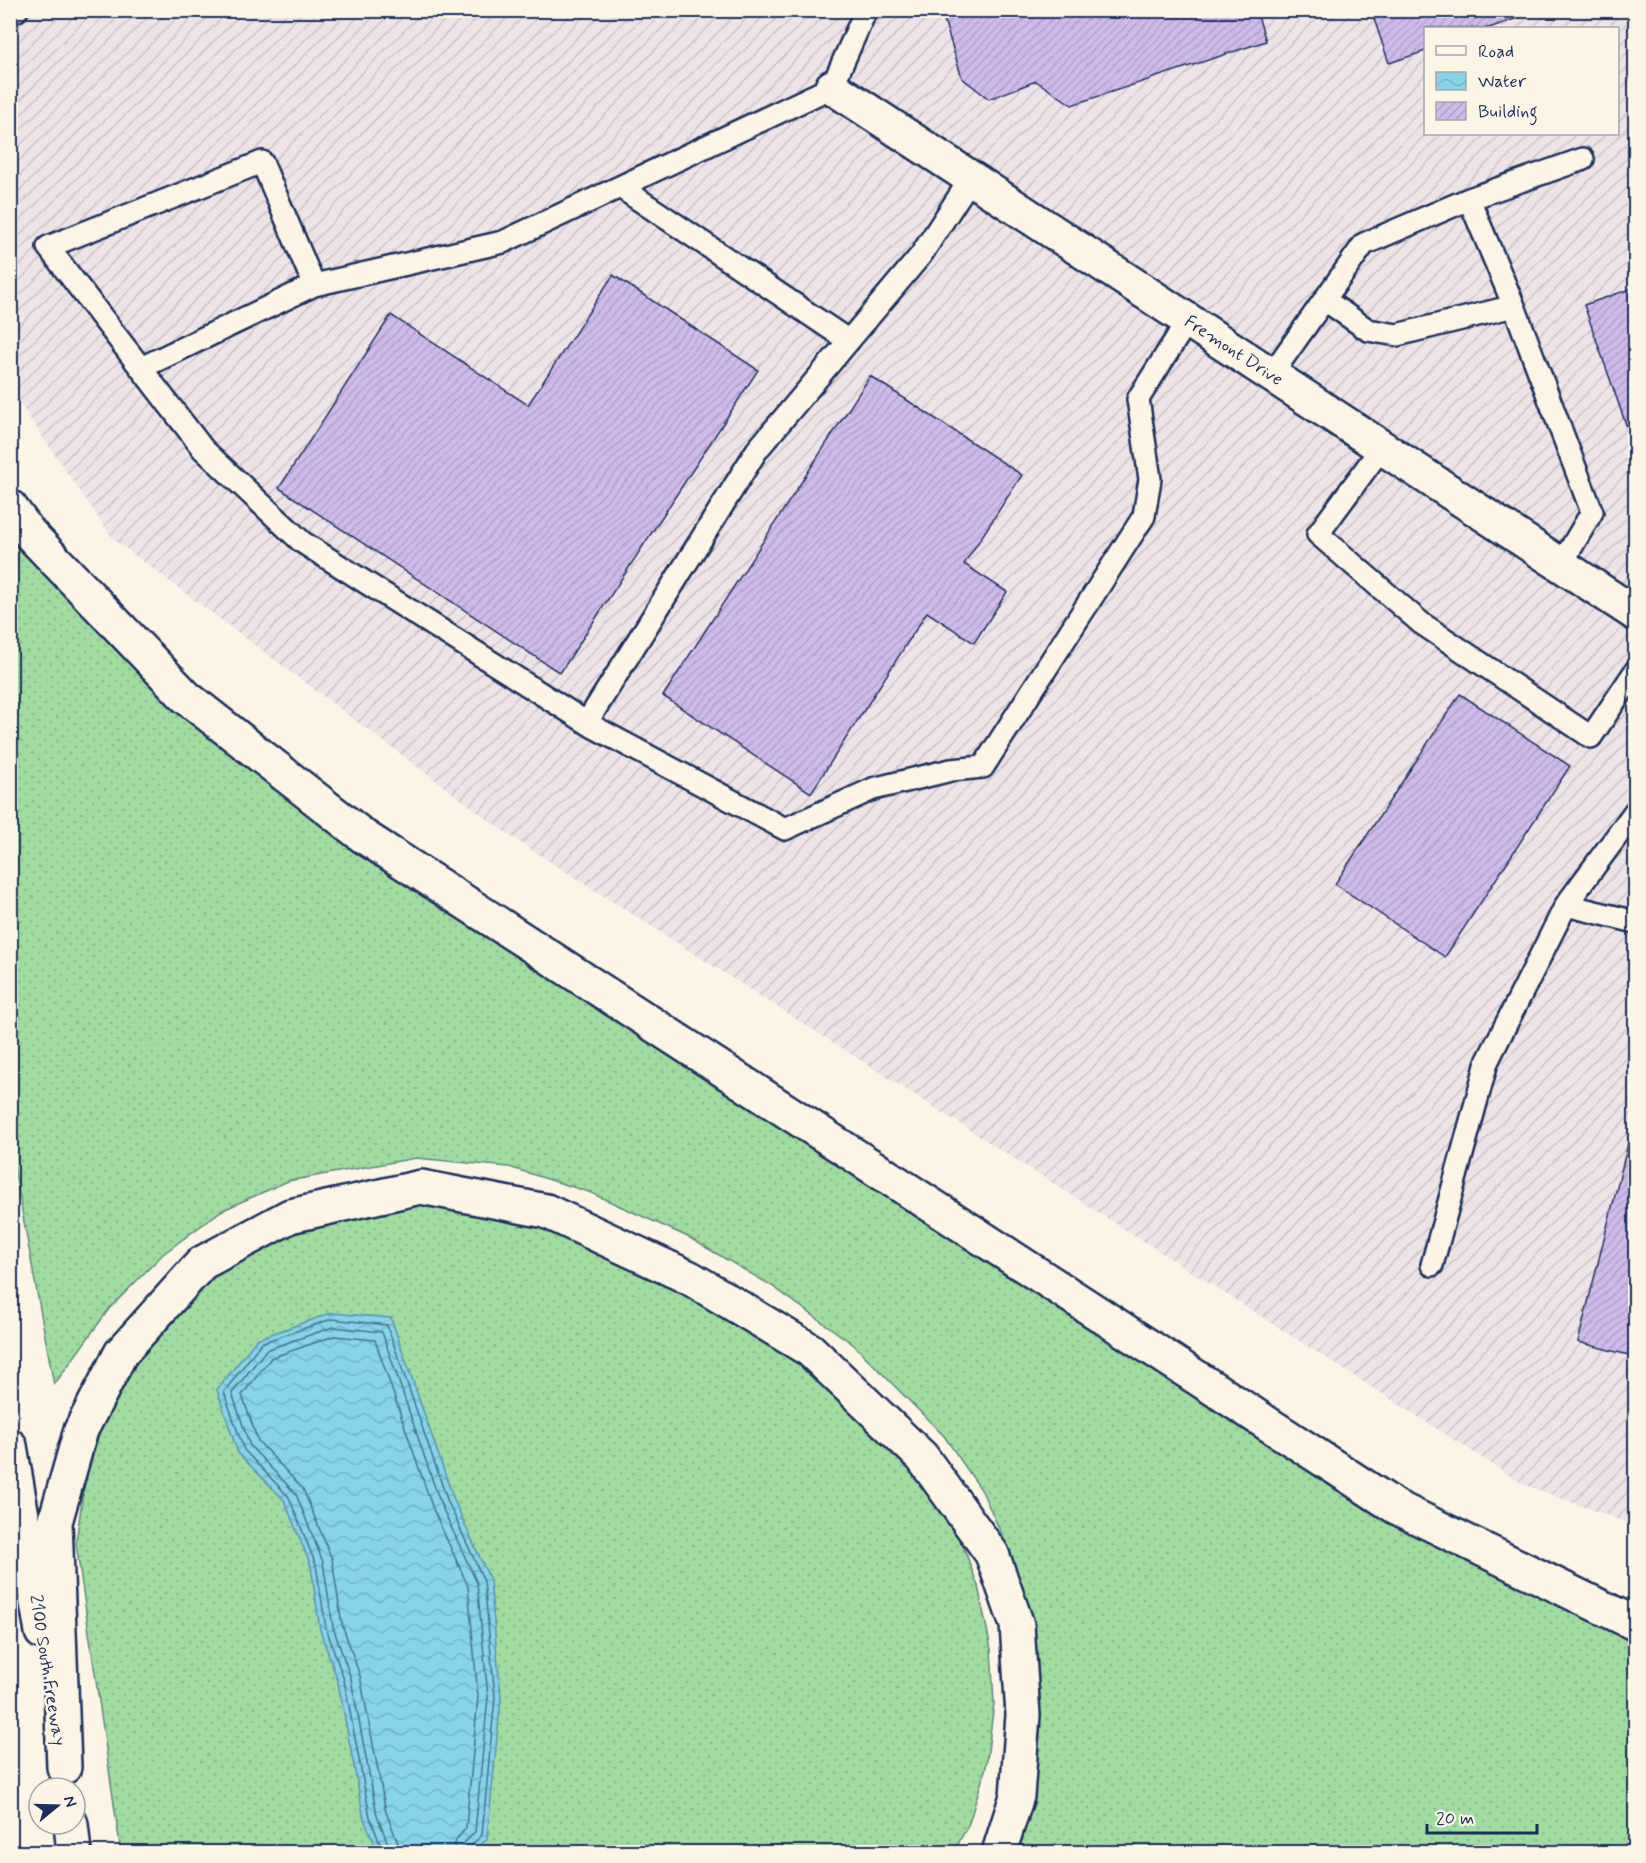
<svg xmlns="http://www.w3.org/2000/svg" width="1646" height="1863" font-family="Mynerve,sans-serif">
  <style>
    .industrial { fill: url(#industrial-furrows); fill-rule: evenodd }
    .grass { fill: url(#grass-dots); stroke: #5e857f; stroke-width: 1.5 }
    .water { fill: url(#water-waves); stroke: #5c91b0; stroke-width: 1.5 }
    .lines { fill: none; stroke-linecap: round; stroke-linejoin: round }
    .shore { stroke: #467195; stroke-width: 1.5 }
    .building { fill: url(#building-hatch); stroke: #1b2f5e; stroke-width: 1.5 }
    .lane-casing { stroke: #1b2f5e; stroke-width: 26 }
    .street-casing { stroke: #1b2f5e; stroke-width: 38 }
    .highway-casing { stroke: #1b2f5e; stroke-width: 38 }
    .lane { stroke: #fcf5e5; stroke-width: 21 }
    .street { stroke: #fcf5e5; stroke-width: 33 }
    .highway { stroke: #fcf5e5; stroke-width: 33 }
    .labels { text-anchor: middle; stroke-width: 5; stroke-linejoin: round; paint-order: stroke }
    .street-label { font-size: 18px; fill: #1b2f5e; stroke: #fcf5e5 }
  </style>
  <defs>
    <pattern id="industrial-furrows" width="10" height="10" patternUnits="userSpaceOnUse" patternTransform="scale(1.5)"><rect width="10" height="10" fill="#eee3e6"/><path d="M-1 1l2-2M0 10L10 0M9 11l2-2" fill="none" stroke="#ccc3c8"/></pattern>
    <pattern id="grass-dots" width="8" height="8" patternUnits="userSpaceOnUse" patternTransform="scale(1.5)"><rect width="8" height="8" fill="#a0dba0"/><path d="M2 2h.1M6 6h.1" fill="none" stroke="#89bc8c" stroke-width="1.8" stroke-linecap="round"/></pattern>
    <pattern id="water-waves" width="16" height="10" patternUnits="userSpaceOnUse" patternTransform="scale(1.5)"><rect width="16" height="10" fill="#87d3e7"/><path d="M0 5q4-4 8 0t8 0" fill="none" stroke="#74b5c9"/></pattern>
    <pattern id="building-hatch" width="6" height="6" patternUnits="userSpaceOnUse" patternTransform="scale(1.5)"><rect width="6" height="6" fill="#cfbaea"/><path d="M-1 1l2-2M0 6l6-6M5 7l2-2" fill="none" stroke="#b1a0cb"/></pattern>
  </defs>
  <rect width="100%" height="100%" fill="#fcf5e5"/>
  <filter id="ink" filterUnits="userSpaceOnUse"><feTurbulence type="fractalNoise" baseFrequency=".0167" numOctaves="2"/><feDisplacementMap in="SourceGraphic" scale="12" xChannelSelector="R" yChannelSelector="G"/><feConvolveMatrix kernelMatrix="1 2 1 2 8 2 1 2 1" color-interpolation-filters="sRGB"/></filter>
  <g filter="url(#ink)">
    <path class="industrial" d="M10 11H1635V1526L1523 1484 510 836 113 539 11 391ZM1426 28H1618V134H1426Z"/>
    <path class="grass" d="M10 524 234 743 1256 1426 1635 1625V1852H1003L1030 1766 1039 1703 1029 1624 1012 1557 982 1491 944 1436 854 1345 772 1286 688 1237 589 1192 509 1167 416 1158 288 1181 221 1211 163 1254 109 1309 54 1385 11 1151Z
      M398 1198 571 1231 789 1348 898 1444 959 1535 978 1586 991 1649 994 1703 986 1767 969 1823 954 1852H121L76 1543 84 1486 97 1421 134 1356 213 1272 261 1240Z"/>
    <path class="water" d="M331 1313 391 1318 454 1500 490 1580 501 1697 487 1839 473 1852H378L364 1819 338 1682 320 1630 311 1566 284 1500 238 1453 217 1390 257 1339Z"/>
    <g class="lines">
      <path class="shore" d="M383 1852 370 1817 344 1680 326 1628 316 1565 289 1497 244 1450 224 1392 261 1343 332 1319 387 1325 448 1502 484 1581 495 1697 482 1835 471 1846 470 1852
        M391 1852 377 1815 351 1679 333 1627 323 1562 296 1494 250 1446 232 1393 266 1350 333 1327 382 1332 441 1505 477 1583 488 1697 475 1832 464 1843 462 1852
        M400 1852 398 1843 386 1812 360 1676 342 1624 332 1559 303 1489 258 1441 242 1395 271 1358 334 1336 375 1340 433 1509 468 1586 478 1697 466 1828 456 1840 453 1852"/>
    </g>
    <path class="building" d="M941 10H1256L1266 41 1072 105 1036 81 989 99 962 78Z
      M1371 10H1541L1489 28H1426V51L1389 63Z
      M613 275 758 370 560 673 279 488 391 315 528 405Z
      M1636 287V434L1630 436 1584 305Z
      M870 376 1022 475 964 564 1007 592 974 643 927 612 811 793 663 696Z
      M1460 694 1570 766 1445 957 1335 884Z
      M1636 1112V1357L1578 1342Z"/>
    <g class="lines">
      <g class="lane-casing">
        <path id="lane" d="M866 10 832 87 503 242 314 285 262 162 48 247 203 449 302 542 592 726 785 829 873 789 951 770 983 767 1144 516 1150 479 1138 399 1188 320
          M10 14 17 10
          M620 187 849 341
          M1469 199 1583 159
          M1325 300 1368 330 1397 335 1514 306 1592 512 1561 565
          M141 368 314 285
          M1271 375 1364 244 1469 199 1514 306
          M1382 447 1318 534 1421 623 1591 737 1636 670
          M587 722 757 450 921 255 971 178
          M1566 905 1636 922
          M1432 1265 1487 1062 1566 905 1636 810"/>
      </g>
      <g class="street-casing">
        <path id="street" d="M832 87 1636 614"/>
      </g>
      <g class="highway-casing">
        <path id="highway" d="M10 507 30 534 186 697 363 836 1396 1507 1636 1624
          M10 1446 42 1632
          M64 1767 55 1522 81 1430 121 1353 202 1263 290 1216 421 1187 546 1211 690 1278 810 1350 922 1457 992 1554 1017 1625 1023 1715 1017 1796 999 1852
          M71 1824 74 1852"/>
      </g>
      <use href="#lane" class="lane"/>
      <use href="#street" class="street"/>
      <use href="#highway" class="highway"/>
    </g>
  </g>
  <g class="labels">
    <g class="street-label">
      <text transform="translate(1234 350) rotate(33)" y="6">Fremont Drive</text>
      <text transform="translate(48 1670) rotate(81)" y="6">2100 South Freeway</text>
    </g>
  </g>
  <rect width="1646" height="1863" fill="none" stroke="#fcf5e5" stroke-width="36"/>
  <rect x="18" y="18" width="1610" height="1827" fill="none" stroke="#1b2f5e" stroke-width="2" filter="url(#ink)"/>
  <rect x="1424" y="27" width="195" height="108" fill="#fcf5e5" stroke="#a2a6af" stroke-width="1.5"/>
  <rect x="1436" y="46" width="30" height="9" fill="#fcf5e5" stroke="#a2a6af" stroke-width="1.5"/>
  <text x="1478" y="57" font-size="18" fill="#1b2f5e">Road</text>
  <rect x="1436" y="72" width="30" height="18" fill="url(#water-waves)" stroke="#a2a6af" stroke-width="1.5"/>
  <text x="1478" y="87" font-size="18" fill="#1b2f5e">Water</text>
  <rect x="1436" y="102" width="30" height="18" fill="url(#building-hatch)" stroke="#a2a6af" stroke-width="1.5"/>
  <text x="1478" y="117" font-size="18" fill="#1b2f5e">Building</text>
  <g transform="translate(57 1806) rotate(71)"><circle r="28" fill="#fcf5e5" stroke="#a2a6af" stroke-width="1.5"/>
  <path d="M0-4.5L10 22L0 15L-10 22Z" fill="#1b2f5e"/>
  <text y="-9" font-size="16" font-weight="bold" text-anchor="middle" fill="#1b2f5e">N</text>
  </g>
  <path d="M1427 1824v9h110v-9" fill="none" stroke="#1b2f5e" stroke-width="3"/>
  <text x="1436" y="1824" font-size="18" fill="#1b2f5e" stroke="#fcf5e5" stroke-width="4.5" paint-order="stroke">20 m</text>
</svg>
